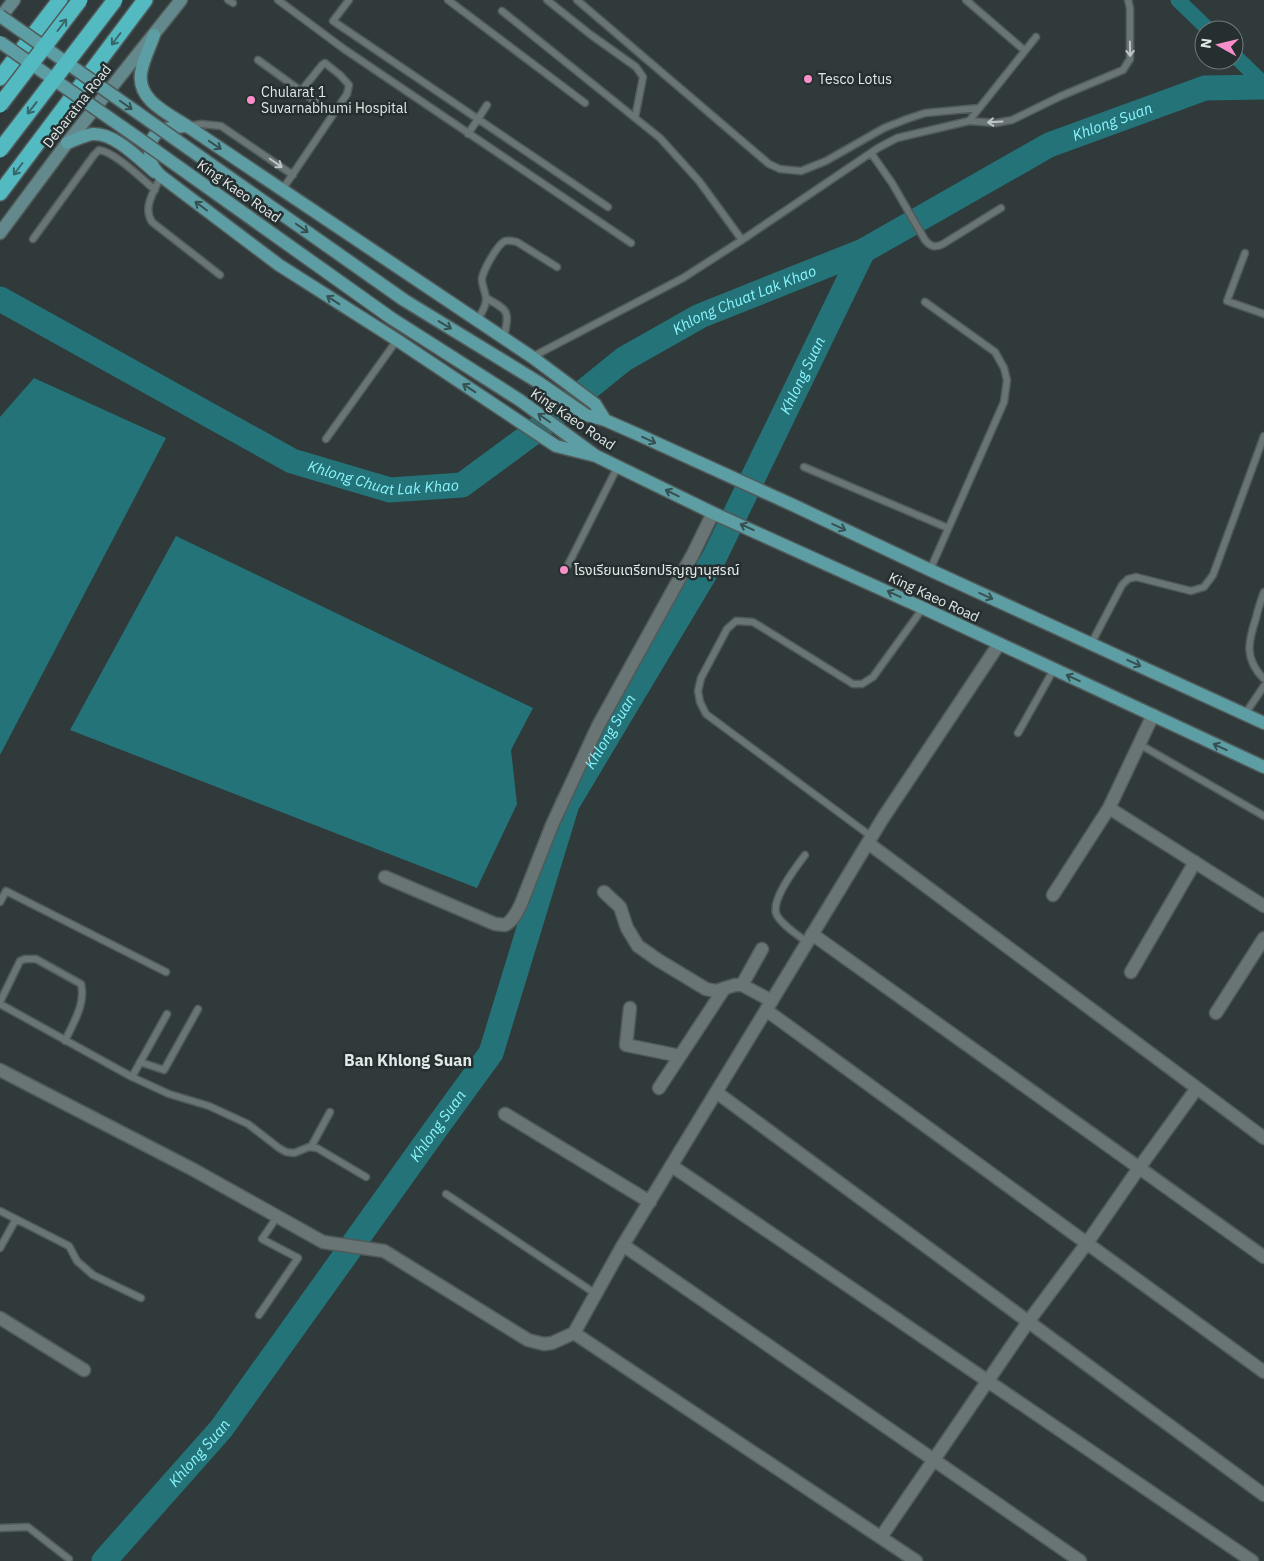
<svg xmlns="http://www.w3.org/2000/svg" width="1264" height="1561" font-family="'IBM Plex Sans','Noto Sans Thai',sans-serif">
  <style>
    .water { fill: #247378 }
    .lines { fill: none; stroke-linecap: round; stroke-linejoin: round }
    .canal { stroke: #247378; stroke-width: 15 }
    .river { stroke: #247378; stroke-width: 25 }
    .lane-casing { stroke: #515959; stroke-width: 9 }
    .street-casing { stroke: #515959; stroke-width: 15 }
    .secondary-casing { stroke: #515959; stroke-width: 15 }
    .primary-casing { stroke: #515959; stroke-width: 15 }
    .highway-casing { stroke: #515959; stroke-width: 18 }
    .lane { stroke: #697475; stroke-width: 6 }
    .street { stroke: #697475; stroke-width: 12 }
    .secondary { stroke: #63898c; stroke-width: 12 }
    .primary { stroke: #5c9ea3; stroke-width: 12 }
    .highway { stroke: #54bac1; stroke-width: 15 }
    .primary-bridge-casing { stroke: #515959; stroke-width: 15; stroke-linecap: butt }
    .highway-bridge-casing { stroke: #515959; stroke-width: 18; stroke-linecap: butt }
    .primary-bridge { stroke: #5c9ea3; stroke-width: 12 }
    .highway-bridge { stroke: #54bac1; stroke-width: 15 }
    .oneway { stroke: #38676a }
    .oneway2 { stroke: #bec5c6 }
    .oneway3 { stroke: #365052 }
    .poi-dot { fill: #f98fc9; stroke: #262f30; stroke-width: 2 }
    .labels { text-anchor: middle; stroke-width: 5; stroke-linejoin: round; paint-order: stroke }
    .poi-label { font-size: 14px; fill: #e2e8e8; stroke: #262f30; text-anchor: start }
    .street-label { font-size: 14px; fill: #e2e8e8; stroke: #262f30 }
    .water-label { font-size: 15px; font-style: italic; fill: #8bf5fd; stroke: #262f30 }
    .quarter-label { font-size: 16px; font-weight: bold; fill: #e2e8e8; stroke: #262f30 }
  </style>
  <rect width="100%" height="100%" fill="#303a3a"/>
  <path class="water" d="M34 378 166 438 0 755V417Z
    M176 536 533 708 511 750 517 804 477 888 70 730Z"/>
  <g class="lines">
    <path class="canal" d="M1178 0 1209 30
      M1234 55 1264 84"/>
    <g class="river">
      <path id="s1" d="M0 299 292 461 390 490 462 485 530 435 624 359 700 316 863 251 1049 145 1205 88 1264 87"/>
      <path id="s2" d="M104 1561 221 1429 432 1134 491 1053 567 804 714 558 863 251"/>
    </g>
    <g class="lane-casing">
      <path id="lane" d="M228 0 233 3
        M278 0 344 49 631 243
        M349 0 333 21 608 207
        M448 0 585 103
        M547 0 591 35 636 67 643 77 635 118
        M577 0 769 164 780 169 801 171 826 161 884 128 907 119 925 113 979 108
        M966 0 1024 50
        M502 11 660 138 699 181 742 240
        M258 60 333 114
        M969 121 996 123 1012 120 1061 96 1123 70 1130 59V8L1128 0
        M189 126 201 124 221 126 293 175
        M468 134 487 105
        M871 153 892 183 925 240C931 247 935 248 943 244L1001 208
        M161 176C155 190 142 207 152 222L220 275
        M282 190 347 94 349 85 340 75 325 63 322 65 301 91
        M33 239 94 155 99 150C115 152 142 179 155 190
        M1245 253 1227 301 1264 314
        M486 298C510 311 509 311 504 338
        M925 302 995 352 1004 368 1007 380 1004 402 930 570
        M478 319C481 314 485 308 486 301 487 293 481 286 482 278 484 269 497 245 505 241 509 240 513 241 517 242L557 267
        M532 357 683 278 742 240 878 148 897 138 969 121 1036 37
        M326 439 397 340
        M804 467 948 528
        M568 565 618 466
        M1264 592C1261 600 1258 609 1256 618 1248 642 1244 659 1264 679
        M1091 644 1122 585 1128 579 1136 577 1191 591 1204 587 1213 575 1264 436
        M1245 714 1264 686
        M1018 733 1054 669
        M1139 744 1264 816
        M872 837 706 714 700 702 698 691 701 678 727 629 736 621 753 622 853 684H862L873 677 923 608
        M805 855C796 867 772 898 776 913 779 923 799 936 807 942
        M0 902 6 891 166 972
        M0 1002 20 961 25 959H36L81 984C86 1004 73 1023 65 1041
        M0 1004 132 1077 169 1094 209 1106 248 1124 279 1148 286 1152 294 1153 309 1147 317 1148 366 1177
        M140 1062 164 1070 198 1009
        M132 1077 167 1014
        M311 1147 330 1112
        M446 1194 596 1294
        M0 1211 69 1246 77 1261 93 1275 141 1298
        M0 1248 16 1219
        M259 1315 298 1258 262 1239 277 1217
        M0 1528 28 1527 69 1559"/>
    </g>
    <g class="street-casing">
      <path id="street" d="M1153 715 1109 808 1264 906
        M868 843 1264 1138
        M385 877 495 924 505 925C513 921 517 912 521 904L552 825 598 726 693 554 713 513
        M604 892 620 907 627 928 638 946 658 960 706 989 716 991 735 985H742L772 1001
        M1053 895 1109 808
        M812 934 1264 1257
        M1131 972 1195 862
        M742 985 762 949
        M630 1008 626 1045 680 1056
        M766 1010 1264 1372
        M1216 1013 1264 938
        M0 1070 194 1170 323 1242 384 1251 528 1340 544 1344 552 1343 574 1333 623 1245 883 818 999 644
        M659 1088 724 989
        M716 1092 1264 1495
        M505 1114 650 1202
        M672 1166 1252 1561
        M623 1245 1080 1561
        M0 1318 84 1370
        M574 1333 916 1561
        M881 1537 1028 1322 1087 1243 1139 1168 1197 1088"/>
    </g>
    <g class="secondary-casing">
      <path id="secondary" d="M0 18 14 0
        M0 233 67 143 181 0"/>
    </g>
    <g class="primary-casing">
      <path id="primary" d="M154 35C150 47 143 60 141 73 137 100 167 113 187 126
        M67 143C75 140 85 135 93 134 115 133 139 159 155 172
        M404 300 538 382 586 415 605 420 639 435 795 506 930 570 1264 723
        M391 318 521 401 596 456 713 513 923 608 1264 767
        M596 456 556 446 397 340 279 265 161 176C158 173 153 168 152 164 149 156 149 140 156 134 164 127 177 127 187 126L532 357 595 404 605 420"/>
    </g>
    <g class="highway-casing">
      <path id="highway" d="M0 78 60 0
        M0 193 145 0"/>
    </g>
    <use href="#lane" class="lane"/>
    <use href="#street" class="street"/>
    <use href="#secondary" class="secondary"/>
    <use href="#primary" class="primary"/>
    <use href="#highway" class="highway"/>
    <g class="primary-bridge-casing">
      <path id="primary-bridge" d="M0 16 404 300
        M0 42 138 138 391 318"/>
    </g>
    <g class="highway-bridge-casing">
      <path id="highway-bridge" d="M0 105 80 0
        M0 150 115 0"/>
    </g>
    <use href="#primary-bridge" class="primary-bridge"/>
    <use href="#highway-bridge" class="highway-bridge"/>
  </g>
  <defs><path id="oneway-shaft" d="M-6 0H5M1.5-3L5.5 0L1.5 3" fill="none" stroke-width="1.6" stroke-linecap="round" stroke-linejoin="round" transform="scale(1.25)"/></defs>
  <g class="oneway">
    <use href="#oneway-shaft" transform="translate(62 25) rotate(-53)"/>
    <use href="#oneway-shaft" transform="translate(116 39) rotate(127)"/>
    <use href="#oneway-shaft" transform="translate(32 108) rotate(128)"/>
    <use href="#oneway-shaft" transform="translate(18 169) rotate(127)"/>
  </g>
  <g class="oneway2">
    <use href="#oneway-shaft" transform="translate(1130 49) rotate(89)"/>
    <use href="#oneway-shaft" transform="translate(995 122) rotate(177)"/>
    <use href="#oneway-shaft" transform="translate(276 163) rotate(35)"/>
  </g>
  <g class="oneway3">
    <use href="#oneway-shaft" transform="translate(126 105) rotate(35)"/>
    <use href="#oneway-shaft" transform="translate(215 145) rotate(34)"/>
    <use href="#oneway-shaft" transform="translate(201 206) rotate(-143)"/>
    <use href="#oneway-shaft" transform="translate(302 228) rotate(35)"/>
    <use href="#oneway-shaft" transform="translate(333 300) rotate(-147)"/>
    <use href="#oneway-shaft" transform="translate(445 325) rotate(31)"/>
    <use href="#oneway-shaft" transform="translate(469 388) rotate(-147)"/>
    <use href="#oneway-shaft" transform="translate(544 418) rotate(-145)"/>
    <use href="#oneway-shaft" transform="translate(649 440) rotate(25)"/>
    <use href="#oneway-shaft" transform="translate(672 493) rotate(-154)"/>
    <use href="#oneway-shaft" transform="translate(747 527) rotate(-156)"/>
    <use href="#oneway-shaft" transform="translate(839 527) rotate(25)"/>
    <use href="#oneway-shaft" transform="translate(894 594) rotate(-155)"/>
    <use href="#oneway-shaft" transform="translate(986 596) rotate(24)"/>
    <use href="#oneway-shaft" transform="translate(1134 663) rotate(25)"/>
    <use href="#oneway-shaft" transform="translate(1073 678) rotate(-155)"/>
    <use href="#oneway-shaft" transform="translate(1220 747) rotate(-155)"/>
  </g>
  <g class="poi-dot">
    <circle cx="808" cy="79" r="5"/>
    <circle cx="251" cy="100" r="5"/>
    <circle cx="564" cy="570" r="5"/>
  </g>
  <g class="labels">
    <g class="poi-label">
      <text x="818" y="84">Tesco Lotus</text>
      <text x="261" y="97">Chularat 1<tspan x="261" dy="16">Suvarnabhumi Hospital</tspan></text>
      <text x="574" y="575">โรงเรียนเตรียทปริญญานุสรณ์</text>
    </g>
    <g class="street-label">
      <text transform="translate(77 106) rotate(-52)" y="5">Debaratna Road</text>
      <text transform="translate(239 191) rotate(35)" y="5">King Kaeo Road</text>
      <text transform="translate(573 419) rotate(34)" y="5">King Kaeo Road</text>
      <text transform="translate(934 597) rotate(25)" y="5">King Kaeo Road</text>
    </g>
    <g class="water-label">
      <text dy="5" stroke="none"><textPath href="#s1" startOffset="1258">Khlong Suan</textPath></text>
      <text dy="5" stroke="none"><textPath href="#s1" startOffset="848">Khlong Chuat Lak Khao</textPath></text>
      <text dy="5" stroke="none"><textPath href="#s2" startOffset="1389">Khlong Suan</textPath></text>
      <text dy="5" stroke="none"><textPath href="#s1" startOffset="428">Khlong Chuat Lak Khao</textPath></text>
      <text dy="5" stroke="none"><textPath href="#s2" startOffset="984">Khlong Suan</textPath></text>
      <text dy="5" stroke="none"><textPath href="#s2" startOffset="549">Khlong Suan</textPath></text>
      <text dy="5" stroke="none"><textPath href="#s2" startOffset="144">Khlong Suan</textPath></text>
    </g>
    <g class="quarter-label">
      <text x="408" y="1066">Ban Khlong Suan</text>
    </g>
  </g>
  <g transform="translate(1219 45) rotate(278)"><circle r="24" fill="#262f30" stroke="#71797a"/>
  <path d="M0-4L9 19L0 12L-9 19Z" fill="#f98fc9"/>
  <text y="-8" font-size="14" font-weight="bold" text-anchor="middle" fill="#e2e8e8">N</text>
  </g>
</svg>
